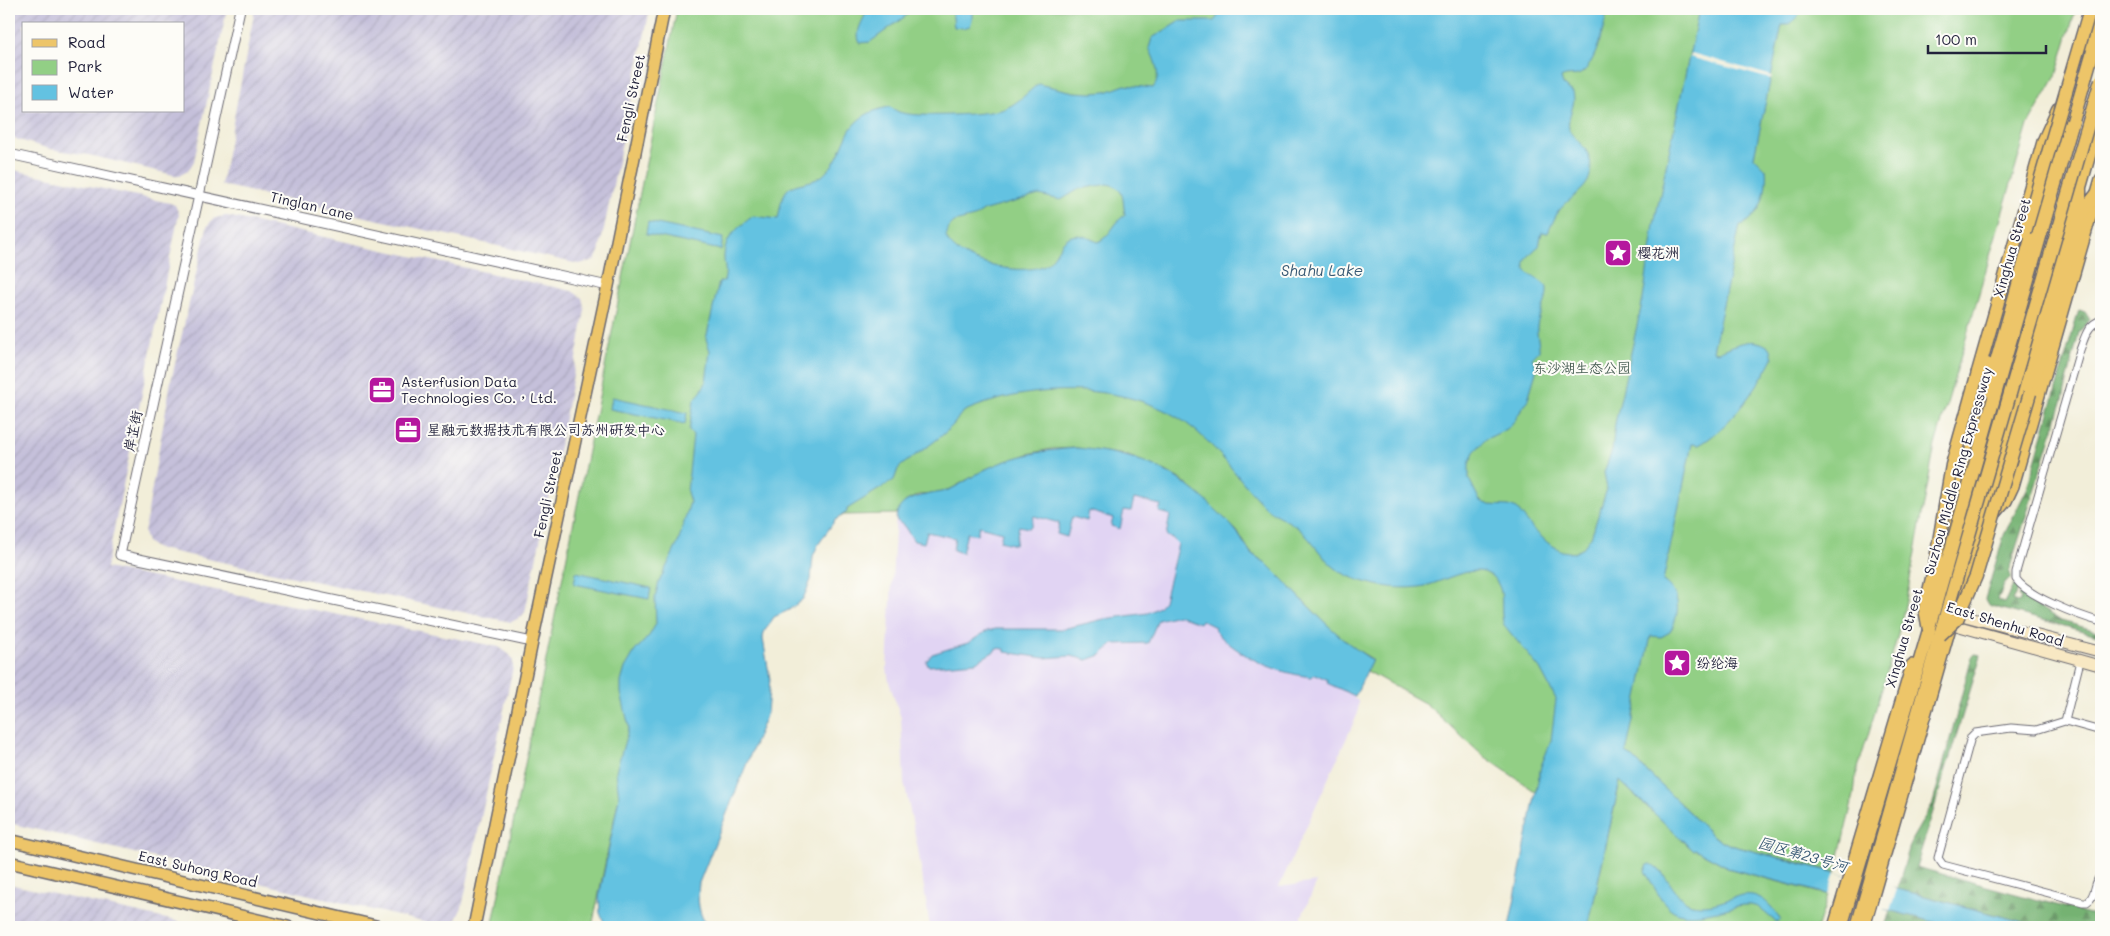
<svg xmlns="http://www.w3.org/2000/svg" width="2110" height="936" font-family="Mali,'LXGW WenKai TC',sans-serif">
  <style>
    .built { fill: #e1d4f3 }
    .industrial { fill: url(#industrial-furrows); fill-rule: evenodd }
    .forest { fill: url(#forest-firs); stroke: #4c6a56 }
    .green { fill: #92cf85; stroke: #5a7860 }
    .water { fill: #63c2e1; stroke: #42728e; fill-rule: evenodd }
    .pier { fill: #f2eed9 }
    .lines { fill: none; stroke-linecap: round; stroke-linejoin: round }
    .minor-casing { stroke: #6b6972; stroke-width: 9 }
    .tertiary-casing { stroke: #6b6972; stroke-width: 11 }
    .secondary-casing { stroke: #6b6972; stroke-width: 12 }
    .primary-casing { stroke: #6b6972; stroke-width: 14 }
    .trunk-casing { stroke: #6b6972; stroke-width: 15 }
    .minor { stroke: #fff; stroke-width: 7 }
    .tertiary { stroke: #fff; stroke-width: 9 }
    .secondary { stroke: #f8e8c3; stroke-width: 10 }
    .primary { stroke: #edc569; stroke-width: 11 }
    .trunk { stroke: #edc569; stroke-width: 12 }
    .trunk-bridge-casing { stroke: #6b6972; stroke-width: 15; stroke-linecap: butt }
    .trunk-bridge { stroke: #edc569; stroke-width: 12 }
    .labels { text-anchor: middle; stroke-width: 4; stroke-linejoin: round; paint-order: stroke }
    .street-label { font-size: 14px; fill: #22223b; stroke: #fdfcf7 }
    .poi-label { font-size: 14px; fill: #22223b; stroke: #fdfcf7; text-anchor: start }
    .park-label { font-size: 14px; fill: #495f55; stroke: #fdfcf7 }
    .water-label { font-size: 15px; font-style: italic; fill: #395a75; stroke: #fdfcf7 }
  </style>
  <defs>
    <pattern id="industrial-furrows" width="10" height="10" patternUnits="userSpaceOnUse" patternTransform="scale(1.25)"><rect width="10" height="10" fill="#c5c0da"/><path d="M-1 1l2-2M0 10L10 0M9 11l2-2" fill="none" stroke="#a9a5bc"/></pattern>
    <pattern id="forest-firs" width="22" height="20" patternUnits="userSpaceOnUse" patternTransform="scale(1.25)"><rect width="22" height="20" fill="#75b272"/><path d="M5 1l3.5 6h-7zM16 11l3.5 6h-7z" fill="#60905f"/></pattern>
  </defs>
  <rect width="100%" height="100%" fill="#fdfcf7"/>
  <filter id="ink" filterUnits="userSpaceOnUse"><feTurbulence type="fractalNoise" baseFrequency=".02" numOctaves="2"/><feDisplacementMap in="SourceGraphic" scale="10" xChannelSelector="R" yChannelSelector="G"/><feConvolveMatrix kernelMatrix="1 2 1 2 8 2 1 2 1" color-interpolation-filters="sRGB"/></filter>
  <filter id="wash" filterUnits="userSpaceOnUse"><feTurbulence type="fractalNoise" baseFrequency=".0096" numOctaves="4" result="noise"/><feDisplacementMap in="SourceGraphic" scale="20" xChannelSelector="R" yChannelSelector="G"/><feGaussianBlur stdDeviation="1.12" result="paint"/><feColorMatrix in="noise" values="0 0 0 0 0 0 0 0 0 0 0 0 0 0 0 0 0 1.4 0 .05"/><feComposite in="paint" operator="in"/></filter>
  <g filter="url(#wash)">
    <rect width="100%" height="100%" fill="#f2eed9"/>
    <path class="built" d="M1126 455 1372 660 1354 698 1358 701V713L1279 887 1317 882 1297 927H930L918 849 904 782 901 718 889 682 887 668 896 514Z"/>
    <path class="industrial" d="M9 9H227L194 161 188 171 178 176 89 155 50 149 9 137ZM24 24H184V111H24Z
      M255 9H650L599 252 595 260 579 264 221 185Z
      M9 169 170 203 175 205 179 214 106 568 499 647 510 655 513 660V667L462 907 454 924 444 927 9 823Z
      M227 216 572 291 582 298 585 310 557 461 525 612 521 617 511 622 506 621 155 548 147 542 144 533 171 381 207 227 213 219 219 217Z
      M9 884 198 926 204 927H9Z"/>
    <path class="forest" d="M2079 310 2085 312 2090 320 2079 332 2063 399 2009 570 2011 577 2004 585 1998 600 2004 603 2014 584 2019 588 2012 600 2019 603 2021 598 2018 597 2022 590 2027 592 2025 598 2061 621 2101 632V636L1991 606 1987 603 1985 599 2004 535 2027 489Z
      M1975 654 1981 655 1916 867 2101 917V927H2042L1897 889 1912 839 1933 803 1972 656Z
      M1890 910 1953 927H1885Z"/>
    <path class="green" d="M677 9H2076L2056 76 2028 125 1935 445 1906 601 1896 642 1856 775 1854 795 1835 872 1730 845 1713 836 1631 756 1626 754 1536 792 1481 754 1426 704 1367 671 1372 659 1352 647 1333 631 1267 564 1251 553 1237 531 1183 481 1166 471 1126 455 1077 448 1051 449 1028 454 986 469 951 489 936 494 918 495 905 502 896 514 844 515 835 520 619 797 592 927H494L493 923Z
      M1620 781 1693 850 1695 849 1726 866 1727 868 1828 895 1818 927H1588Z"/>
    <path class="water" d="M868 9H910L907 15 870 42 860 43C854 32 864 19 868 9Z
      M952 9H972V20L970 26 963 28 954 27Z
      M1219 9H1608C1604 25 1596 66 1580 74 1574 77 1567 74 1561 78L1563 85 1573 92C1577 106 1566 116 1569 129 1571 138 1586 143 1590 160 1596 189 1571 194 1558 212 1554 219 1551 226 1548 233L1542 232 1539 246C1503 275 1547 277 1547 289 1548 303 1538 314 1537 327 1536 335 1540 343 1539 351L1532 358 1535 363 1536 372 1528 399 1515 420 1507 429 1486 439 1474 452 1469 464V479L1480 501 1489 505 1509 506 1517 509 1533 529 1548 543 1562 551 1574 553 1583 548 1591 537 1607 489 1604 472 1612 451 1615 424 1643 299 1654 224 1699 9H1804L1796 19 1787 25H1782L1754 157 1766 169C1768 189 1761 219 1740 225L1713 351 1718 352C1736 345 1754 334 1771 349L1773 358C1760 385 1726 431 1699 445L1692 444 1663 581C1682 594 1680 614 1670 632L1661 637 1651 636 1626 753 1631 756 1713 836 1730 845 2042 927H1953L1727 868 1726 866 1695 849 1693 850 1620 781 1588 927H1509L1541 766 1551 741 1556 699 1540 669 1504 625C1499 612 1505 596 1498 584 1482 554 1442 585 1419 587 1396 590 1367 585 1346 575 1323 563 1316 543 1298 528 1287 519 1273 515 1263 505 1237 478 1217 445 1186 423 1127 381 1029 383 965 411 959 414 957 421 953 425 939 440 918 453 902 465L898 469 894 480 847 509V512L835 520 818 545 813 556 811 580 803 599 789 610 774 617 764 632 763 639 770 679 767 713 699 883C697 900 698 914 708 927H606L600 913 599 897 619 797 616 771 629 727 621 693V682L625 668 635 651 649 636 656 624 655 597 659 582 678 543 690 502 687 492 693 435 689 430 694 400 701 392 706 382 710 351 706 339 719 282 724 281C727 271 724 266 724 257 725 236 738 228 753 216L778 219C780 210 781 197 787 190 793 182 812 184 822 176 852 151 836 117 889 107 893 108 896 111 899 112 914 118 989 115 1004 109 1017 104 1027 93 1038 84L1074 92 1091 93 1106 92 1125 85 1153 88C1162 77 1155 60 1149 48L1152 38 1180 21H1214L1218 16ZM1108 184C1126 188 1122 200 1125 215 1114 222 1111 236 1098 242 1090 239 1081 233 1072 236 1058 240 1057 260 1043 266 1019 276 956 263 946 237L949 227 954 222 974 217 985 210 1039 195 1061 200 1079 189Z
      M648 222 723 238 721 250 646 234Z
      M612 397 687 413 685 424 610 409Z
      M1077 448C1151 456 1181 473 1232 526 1240 534 1244 546 1252 554 1257 558 1263 560 1268 565 1302 598 1331 634 1372 660L1355 696 1327 683 1328 680 1315 674 1312 677C1275 673 1240 657 1214 630L1215 627 1201 620 1199 623 1178 615 1158 620 1148 643 1113 644 1101 655 1087 660 1071 656 1044 658 1005 652V649L996 648 995 651 976 662 929 666 926 662 932 654 968 643 987 631 996 629H1063L1104 619 1148 613 1159 607 1164 601 1178 544 1172 538 1166 536 1170 515 1159 512 1161 505 1134 499 1131 511 1124 510 1120 529 1111 526 1113 518 1089 511 1087 521 1072 517 1067 537 1057 534 1059 523 1034 516 1031 526 1029 528 1019 526 1015 545 1000 541 1002 532 979 526 977 535 967 533 962 553 953 550 955 538 927 532 924 543 914 541 904 526 896 520C897 492 932 497 951 489 964 483 975 474 988 468 1017 455 1045 450 1077 448Z
      M576 572 651 588 649 599 574 584Z
      M1651 864C1668 872 1675 900 1692 904 1732 912 1748 869 1781 920L1776 922 1758 907 1751 905C1741 904 1731 908 1721 910 1671 922 1668 912 1645 871L1648 865Z"/>
    <path class="pier" d="M1691 53 1772 76 1771 79 1690 57Z
      M1835 872 1845 875 1846 872 1891 885V887L1897 889 1890 910 1884 909 1883 911 1838 900V898L1828 895Z"/>
  </g>
  <g filter="url(#ink)">
    <g class="lines">
      <g class="minor-casing">
        <path id="minor" d="M2101 320C2087 325 2085 337 2080 350L2016 572V579C2028 597 2080 616 2101 622
          M2065 721 2080 661
          M2101 731 2065 721 2036 730 2011 728 1975 733 1971 737 1938 858 1943 865 2083 902H2087C2097 896 2093 883 2101 875"/>
      </g>
      <g class="tertiary-casing">
        <path id="tertiary" d="M240 9 120 555 532 642
          M9 154 608 286"/>
      </g>
      <g class="secondary-casing">
        <path id="secondary" d="M1952 613 2101 652
          M1947 623 2101 666"/>
      </g>
      <g class="primary-casing">
        <path id="primary" d="M2086 44 2097 9
          M1995 514 2006 501 2013 486 2101 179
          M1940 566 1953 513 2063 124
          M1963 595 2101 116
          M9 840 380 927
          M9 862 288 927
          M474 927 532 642 608 286 664 9
          M1834 927 1912 665
          M1864 927 1951 624"/>
      </g>
      <g class="trunk-casing">
        <path id="trunk" d="M2080 215 2097 194
          M1978 372 2044 140 2058 109
          M2030 393 2080 215V190
          M1994 398 2101 23
          M1982 409 1981 384 1987 364
          M1841 927 1929 630
          M1857 927 1940 635"/>
      </g>
      <use href="#minor" class="minor"/>
      <use href="#tertiary" class="tertiary"/>
      <use href="#secondary" class="secondary"/>
      <use href="#primary" class="primary"/>
      <use href="#trunk" class="trunk"/>
      <g class="trunk-bridge-casing">
        <path id="trunk-bridge" d="M2025 232 2090 9
          M1929 627 1994 398
          M1929 630 1925 609 1935 565 1952 465 1978 372
          M1940 635 2101 80
          M1940 635 1957 619 1976 576 2030 393"/>
      </g>
      <use href="#trunk-bridge" class="trunk-bridge"/>
    </g>
  </g>
  <defs>
    <g id="sight-square" transform="scale(1.4375)"><rect x="-9" y="-9" width="18" height="18" rx="4" fill="#b5179e" stroke="#fdfcf7"/><path d="M0-6L1.8-2.2L6-1.7L2.9 1.2L3.7 5.4L0 3.3L-3.7 5.4L-2.9 1.2L-6-1.7L-1.8-2.2Z" fill="#fff"/></g>
    <g id="office-square" transform="scale(1.4375)"><rect x="-9" y="-9" width="18" height="18" rx="4" fill="#b5179e" stroke="#fdfcf7"/><path d="M-6-3h4V-5.5h4V-3h4V5H-6ZM-1-4.5V-3h2v-1.5ZM-6 0V1H6V0Z" fill="#fff"/></g>
  </defs>
  <g fill-rule="evenodd">
    <use href="#sight-square" x="1618" y="253"/>
    <use href="#office-square" x="382" y="390"/>
    <use href="#office-square" x="408" y="430"/>
    <use href="#sight-square" x="1677" y="663"/>
  </g>
  <g class="labels">
    <g class="street-label">
      <text transform="translate(631 98) rotate(-78)" y="5">Fengli Street</text>
      <text transform="translate(312 206) rotate(13)" y="5">Tinglan Lane</text>
      <text transform="translate(2012 248) rotate(-74)" y="5">Xinghua Street</text>
      <text transform="translate(133 431) rotate(-78)" y="5">岸芷街</text>
      <text transform="translate(1958 471) rotate(-74)" y="5">Suzhou Middle Ring Expressway</text>
      <text transform="translate(548 494) rotate(-78)" y="5">Fengli Street</text>
      <text transform="translate(2005 624) rotate(17)" y="5">East Shenhu Road</text>
      <text transform="translate(1904 638) rotate(-74)" y="5">Xinghua Street</text>
      <text transform="translate(198 869) rotate(13)" y="5">East Suhong Road</text>
    </g>
    <g class="poi-label">
      <text x="1637" y="258">樱花洲</text>
      <text x="401" y="387">Asterfusion Data<tspan x="401" dy="16">Technologies Co.，Ltd.</tspan></text>
      <text x="427" y="435">星融元数据技术有限公司苏州研发中心</text>
      <text x="1696" y="668">纷纶海</text>
    </g>
    <g class="park-label">
      <text x="1582" y="373">东沙湖生态公园</text>
    </g>
    <g class="water-label">
      <text x="1322" y="276">Shahu Lake</text>
      <text transform="translate(1803 855) rotate(16)" y="5">园区第23号河</text>
    </g>
  </g>
  <rect width="2110" height="936" fill="none" stroke="#fdfcf7" stroke-width="30"/>
  <rect x="22" y="22" width="162" height="90" fill="#fdfcf7" stroke="#a5a5ac"/>
  <rect x="32" y="39" width="25" height="8" fill="#edc569" stroke="#a5a5ac"/>
  <text x="68" y="48" font-size="15" fill="#22223b">Road</text>
  <rect x="32" y="60" width="25" height="15" fill="#92cf85" stroke="#a5a5ac"/>
  <text x="68" y="72" font-size="15" fill="#22223b">Park</text>
  <rect x="32" y="85" width="25" height="15" fill="#63c2e1" stroke="#a5a5ac"/>
  <text x="68" y="98" font-size="15" fill="#22223b">Water</text>
  <path d="M1928 45v8h118v-8" fill="none" stroke="#22223b" stroke-width="2.5"/>
  <text x="1935" y="45" font-size="15" fill="#22223b" stroke="#fdfcf7" stroke-width="4" paint-order="stroke">100 m</text>
</svg>
